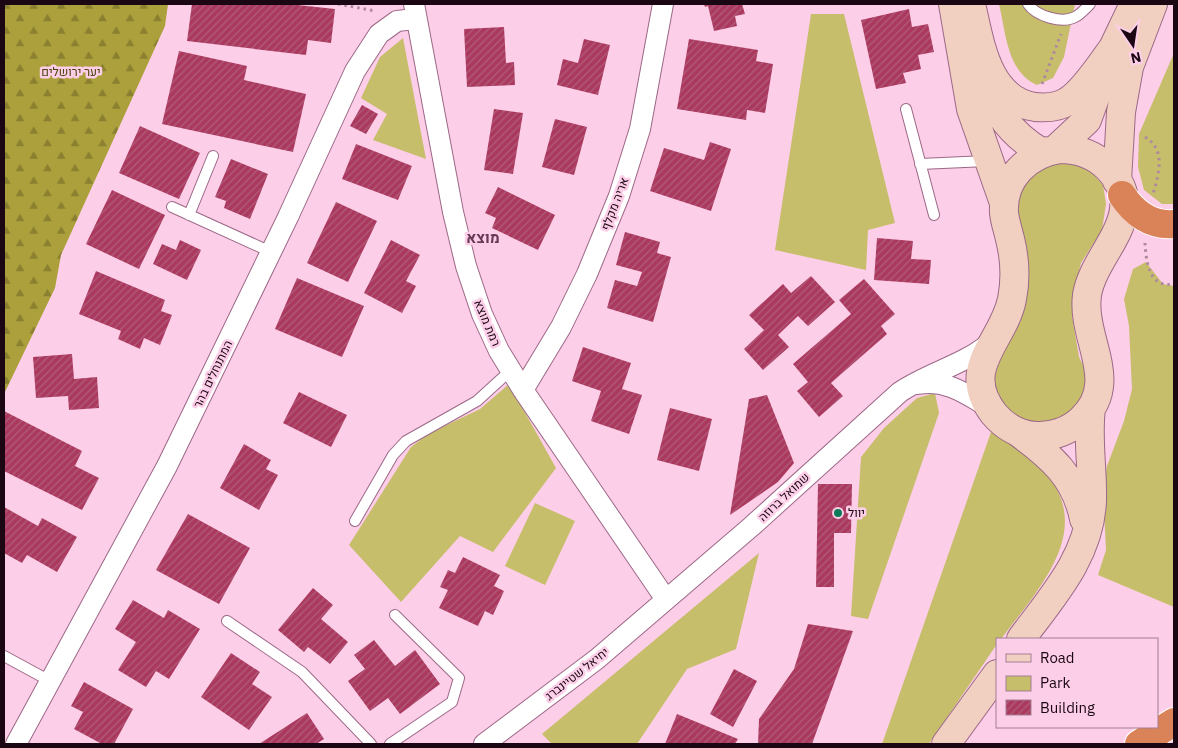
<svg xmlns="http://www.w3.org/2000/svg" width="1178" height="748" font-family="'IBM Plex Sans',Heebo,sans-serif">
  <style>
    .green { fill: #c6be6b }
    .forest { fill: url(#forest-firs) }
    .building { fill: url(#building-hatch) }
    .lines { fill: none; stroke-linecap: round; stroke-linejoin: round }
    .service-casing { stroke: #9c6887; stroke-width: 12 }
    .minor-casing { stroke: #9c6887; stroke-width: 22 }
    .secondary-casing { stroke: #9c6887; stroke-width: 30 }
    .trunk-casing { stroke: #fff; stroke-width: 30 }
    .path { stroke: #af8a9f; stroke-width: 3; stroke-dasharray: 2.5 4; stroke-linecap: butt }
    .service { stroke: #fff; stroke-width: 10 }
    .minor { stroke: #fff; stroke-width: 20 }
    .secondary { stroke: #f1d0c1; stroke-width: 28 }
    .trunk { stroke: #da8258; stroke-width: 28 }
    .poi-dot { fill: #0c7b57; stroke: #fdcee8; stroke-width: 2 }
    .labels { text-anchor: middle; stroke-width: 5; stroke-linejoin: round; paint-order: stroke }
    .park-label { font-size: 12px; fill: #4a450e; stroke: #fdcee8 }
    .street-label { font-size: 12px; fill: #1a0713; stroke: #fdcee8 }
    .poi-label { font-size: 12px; fill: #1a0713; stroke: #fdcee8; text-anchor: start }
    .quarter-label { font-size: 15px; font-weight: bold; fill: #683956; stroke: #fdcee8 }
  </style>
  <defs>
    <pattern id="forest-firs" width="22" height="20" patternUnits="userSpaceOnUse" patternTransform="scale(1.25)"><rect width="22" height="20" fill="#aba03b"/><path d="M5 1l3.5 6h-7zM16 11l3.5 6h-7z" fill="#8a8030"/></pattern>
    <pattern id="building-hatch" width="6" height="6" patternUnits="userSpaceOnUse" patternTransform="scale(1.25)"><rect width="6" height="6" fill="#ab395f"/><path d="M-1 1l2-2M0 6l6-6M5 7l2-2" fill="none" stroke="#b05e7a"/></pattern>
  </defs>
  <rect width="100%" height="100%" fill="#fdcee8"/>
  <path class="green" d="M999 4H1075L1064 57 1053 78 1037 85C1007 72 1006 33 999 4Z
    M811 14H844L895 223 868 230 866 270 775 250Z
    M403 38 426 159 373 140 387 114 361 98 380 57Z
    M1174 53V204H1162L1144 190 1138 167 1139 134Z
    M1063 162 1078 163 1093 174 1103 185 1106 204 1102 230 1081 263 1072 300V316L1079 357 1085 369V387L1084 398 1073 412 1057 424 1026 425 1001 405 994 387 995 362 1020 323 1029 283V264L1017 207 1019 190 1026 176 1044 164Z
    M1146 262 1163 284 1174 286V607L1098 575 1106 550 1103 490 1107 466 1124 421 1132 389 1129 326 1124 299 1133 269Z
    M509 384 556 468 493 552 460 536 401 602 349 545 411 447 428 434 480 409Z
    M935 393 939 413 868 619 851 616 861 457 884 428 917 398Z
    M991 432C1004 440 1018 447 1030 457 1104 520 1044 582 1001 639H997V644L929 744H882Z
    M535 503 575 521 545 585 505 566Z
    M759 553 736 649 687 669 637 744H552L542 734Z"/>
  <path class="forest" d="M4 4H168L165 26 61 255 55 288 4 394Z"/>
  <path class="building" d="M192 4H288L335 9 331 43 308 40 306 55 187 41Z
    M704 4H742L745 14 735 16 737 26 714 31 708 6 705 7Z
    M909 9 912 27 928 24 934 52 918 55 921 69 903 73 906 83 876 89 861 20Z
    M504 27 506 63 514 62 515 85 467 87 464 29Z
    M584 39 610 45 598 95 557 85 563 59 578 63Z
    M689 39 758 50 756 61 773 64 765 113 747 110 746 120 677 109Z
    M179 51 247 66 244 80 306 94 293 152 162 124Z
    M362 105 378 114 366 134 350 126Z
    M494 109 523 113 513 174 484 170Z
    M555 119 587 127 574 175 542 167Z
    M140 126 200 153 179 199 119 173Z
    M710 142 731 149 711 211 650 191 664 148 704 160Z
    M356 144 412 166 398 200 342 179Z
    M231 159 268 174 250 219 224 208 226 201 215 197Z
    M498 187 555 215 538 250 492 228 496 218 485 213Z
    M112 190 165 215 139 269 86 244Z
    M336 202 377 221 348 282 307 263Z
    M625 232 660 242 657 253 671 257 653 322 607 308 615 280 637 286 642 272 616 265Z
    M877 238 913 241 911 259 931 260 929 284 874 280Z
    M180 240 201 250 187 280 153 264 162 244 176 250Z
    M391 240 420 255 406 281 416 286 402 313 364 293Z
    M96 271 165 300 161 311 172 315 160 345 144 338 140 349 118 339 121 331 79 314Z
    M811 276 835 302 808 326 798 316 778 335 789 347 763 370 744 349 764 330 749 315 783 284 791 293Z
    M297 278 364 306 342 357 275 329Z
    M864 279 895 314 881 326 887 334 831 383 843 396 819 417 797 391 808 382 793 364 851 314 839 300Z
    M583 347 631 363 622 389 642 395 629 434 591 421 601 391 572 381Z
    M72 354 74 379 97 377 99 408 69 410 68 396 36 398 33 357Z
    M299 392 347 415 331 447 283 423Z
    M767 395 794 463 778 482 730 515 749 399Z
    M670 408 712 419 699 471 657 460Z
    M4 411 82 451 75 466 99 478 82 510 4 471Z
    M244 444 271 460 266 469 278 475 259 510 220 488Z
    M818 484H852L851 533H834V587H816Z
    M4 507 38 526 42 518 77 537 57 572 27 555 22 563 4 553Z
    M188 514 250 548 219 604 156 570Z
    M463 557 500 575 494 586 504 591 493 615 485 611 478 626 439 608 448 590 440 587 448 570 455 573Z
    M313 588 333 605 321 619 348 642 330 664 308 647 304 652 278 630Z
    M133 600 164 618 168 610 200 629 169 679 156 671 146 687 118 670 136 642 115 629Z
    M808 624 853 631 812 744H758L759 719 794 669Z
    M374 640 395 666 415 650 440 684 400 714 388 698 370 711 348 681 365 669 354 655Z
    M231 653 260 672 252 684 272 697 249 730 201 697Z
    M734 669 757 681 733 727 710 714Z
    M84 682 133 709 114 744H102L74 729 83 712 71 706Z
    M307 713 324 739 316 744H259Z
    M677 714 738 739 735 744H665Z"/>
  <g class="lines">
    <g class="service-casing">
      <path id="service" d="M1028 4C1036 16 1062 24 1075 17 1080 15 1086 8 1090 4
        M906 109 934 215
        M920 164 987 161
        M172 207 271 252
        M189 215 213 156
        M355 521 393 455 406 441 477 401 511 370
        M227 621 302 672 371 744
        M4 656 50 681
        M390 744 452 702 459 678 395 615"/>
    </g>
    <g class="minor-casing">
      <path id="minor" d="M414 4 453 212 466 266 482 314 499 351 523 390 665 598
        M918 384C947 379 966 394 990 408
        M523 390 561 327 587 274 619 196 640 129 663 4
        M16 744 167 466 288 217 355 71 379 34 397 21 415 19
        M484 744 597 659 752 526 900 392C930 372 964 365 991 342"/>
    </g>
    <g class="secondary-casing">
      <path id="secondary" d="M953 4 971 109 1004 203
        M971 4C980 42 987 100 1035 107 1046 108 1059 107 1068 101 1084 91 1101 64 1113 48
        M984 78C993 110 1012 135 1041 152L1050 151
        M1060 149C1078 149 1095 155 1108 168 1152 214 1094 251 1087 295 1081 340 1122 382 1081 420 1069 431 1052 437 1036 436 1019 435 1004 426 994 414 958 368 1004 341 1012 299 1016 279 1015 259 1010 239 1008 230 1005 222 1004 213 1002 178 1028 154 1060 149Z
        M1055 150 1087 120 1113 48 1134 4
        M1117 181 1121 112 1129 67 1153 4
        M1019 433C1051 456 1076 478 1084 519
        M1021 639C1052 597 1090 556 1092 501 1093 470 1087 439 1091 408
        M946 744 997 674"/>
    </g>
    <g class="trunk-casing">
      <path id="trunk" d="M1122 195C1134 213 1151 226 1174 224
        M1139 744 1174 722"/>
    </g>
    <path class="path" d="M338 4 375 11
      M1042 84 1061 34
      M1145 137C1166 149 1159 174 1153 194
      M1145 243C1146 261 1149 289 1174 284"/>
    <use href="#service" class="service"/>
    <use href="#minor" class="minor"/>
    <use href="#secondary" class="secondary"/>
    <use href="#trunk" class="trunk"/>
  </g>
  <circle class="poi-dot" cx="838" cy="513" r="5"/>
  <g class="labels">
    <g class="park-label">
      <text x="71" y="76">יער ירושלים</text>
    </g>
    <g class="street-label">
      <text transform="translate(615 204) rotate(-69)" y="4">אריה מקלף</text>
      <text transform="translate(487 323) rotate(67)" y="4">רמת מוצא</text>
      <text transform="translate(213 374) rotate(-64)" y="4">המתנחלים בהר</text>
      <text transform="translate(784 497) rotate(-43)" y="4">שמואל ברוזה</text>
      <text transform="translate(577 674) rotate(-38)" y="4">יחיאל שטיינברג</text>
    </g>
    <g class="poi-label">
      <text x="848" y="517">יוול</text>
    </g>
    <g class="quarter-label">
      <text x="483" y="243">מוצא</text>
    </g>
  </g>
  <rect width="1178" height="748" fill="none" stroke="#1a0713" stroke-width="10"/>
  <rect x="996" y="638" width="162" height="90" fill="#fdcee8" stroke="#a27e93"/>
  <rect x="1006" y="654" width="25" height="8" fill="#f1d0c1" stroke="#a27e93"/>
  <text x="1040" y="663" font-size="15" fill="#1a0713">Road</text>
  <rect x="1006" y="676" width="25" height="15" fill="#c6be6b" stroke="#a27e93"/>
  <text x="1040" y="688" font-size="15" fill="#1a0713">Park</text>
  <rect x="1006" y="700" width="25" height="15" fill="url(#building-hatch)" stroke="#a27e93"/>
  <text x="1040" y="713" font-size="15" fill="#1a0713">Building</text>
  <g transform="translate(1133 45) rotate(167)" stroke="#fdcee8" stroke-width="4" paint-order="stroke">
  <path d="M0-4L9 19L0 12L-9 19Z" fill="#1a0713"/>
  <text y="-8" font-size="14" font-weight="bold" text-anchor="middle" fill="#1a0713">N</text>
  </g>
</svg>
